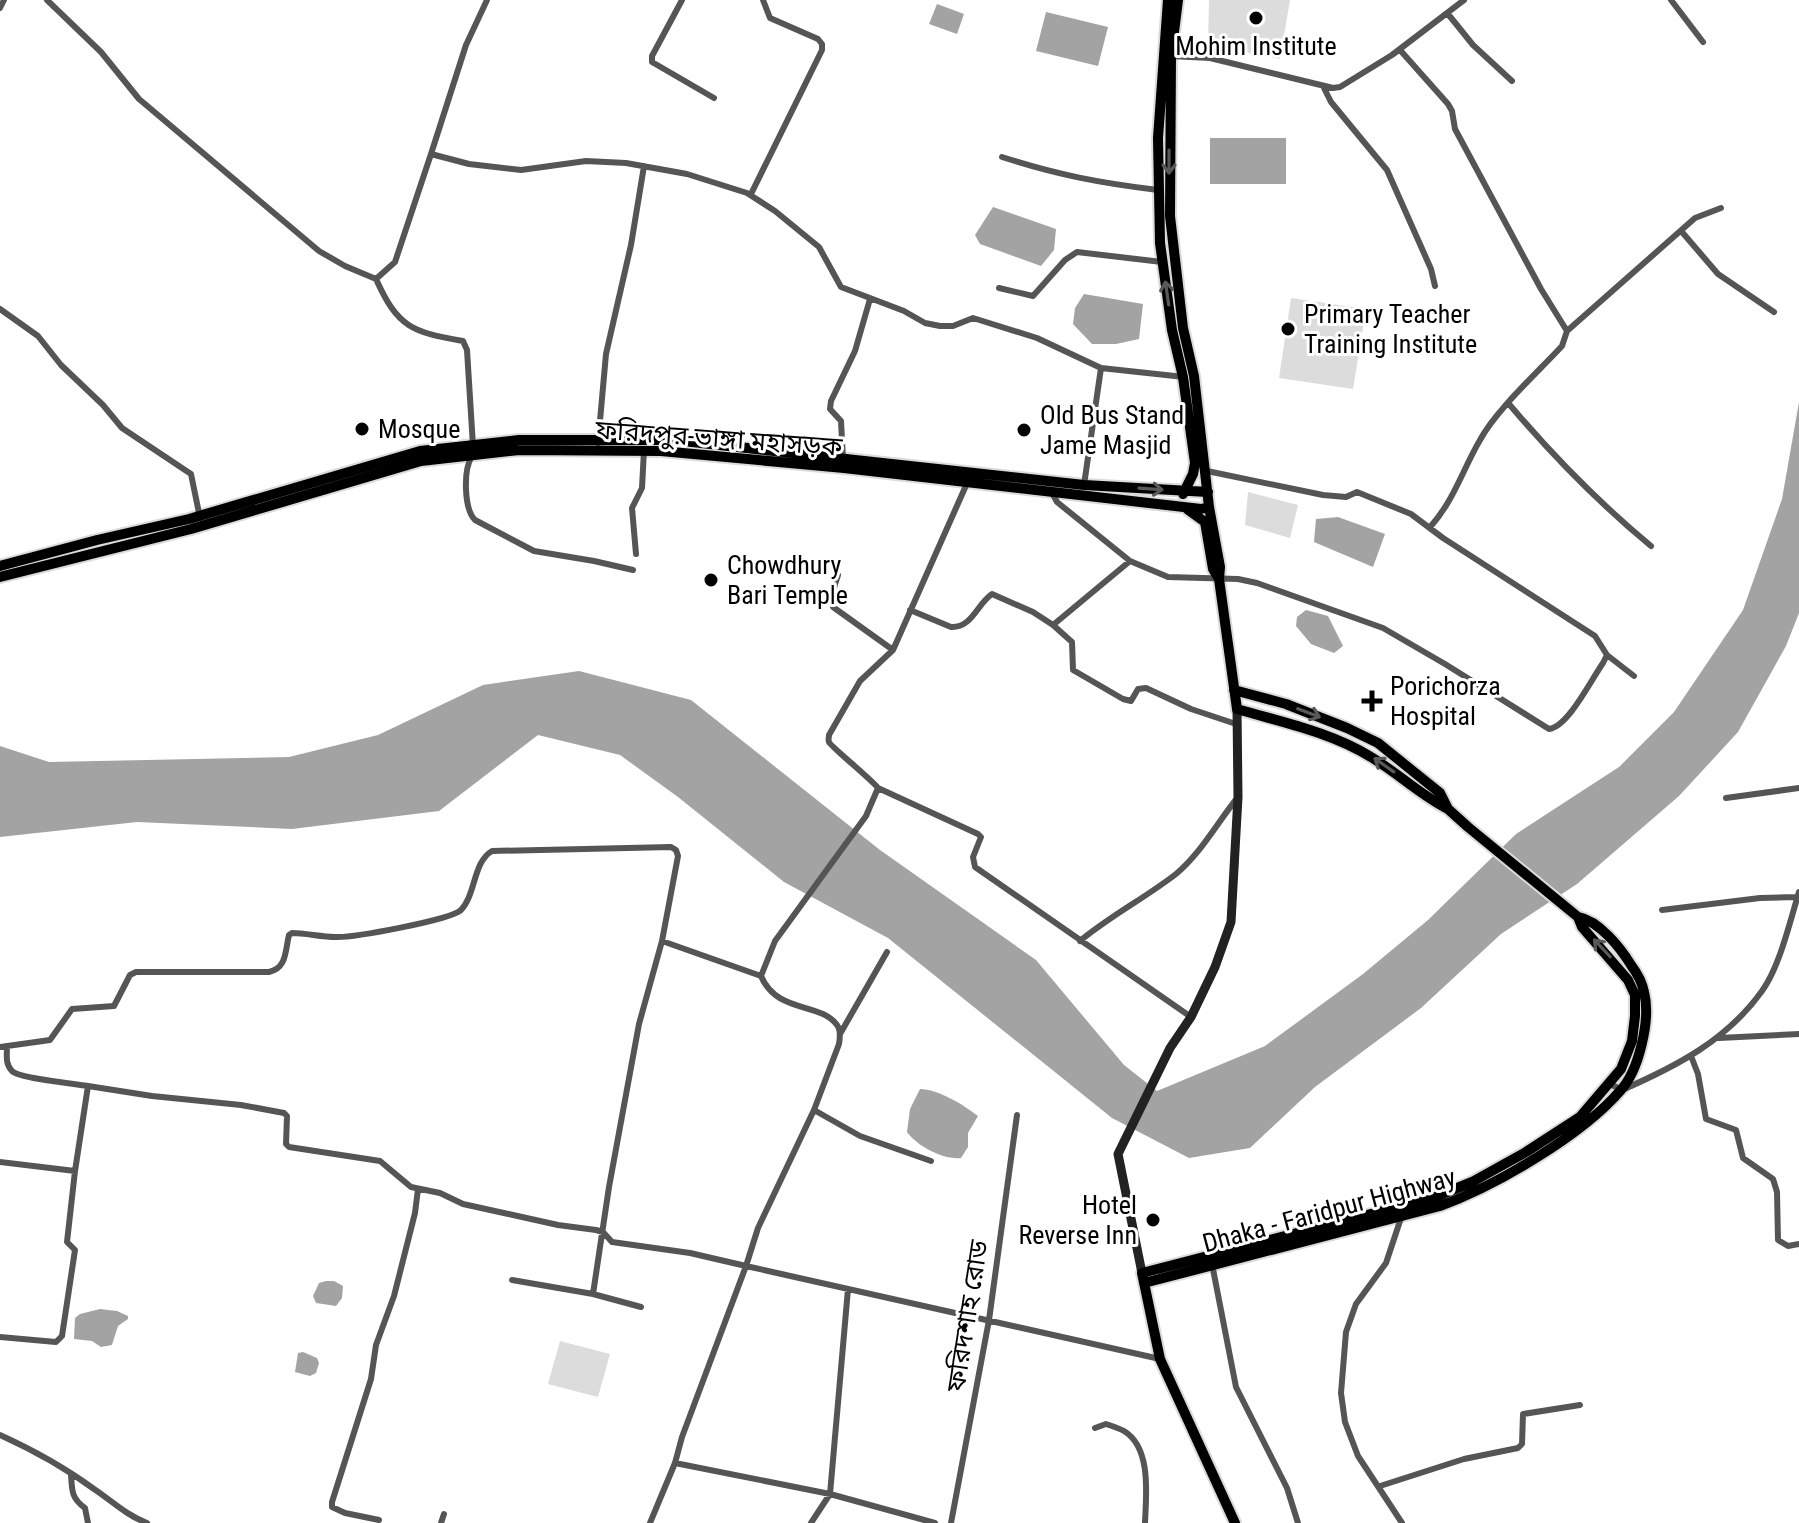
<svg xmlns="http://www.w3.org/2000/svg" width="1799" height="1523" font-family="'Roboto Condensed','Noto Sans Bengali',sans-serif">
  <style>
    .green { fill: #dcdcdc }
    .water { fill: #a3a3a3 }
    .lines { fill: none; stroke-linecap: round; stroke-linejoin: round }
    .trunk-casing { stroke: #dbdbdb; stroke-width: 14 }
    .minor { stroke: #555; stroke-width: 6 }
    .secondary { stroke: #222; stroke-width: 9 }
    .trunk { stroke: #000; stroke-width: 10 }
    .oneway { stroke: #595959 }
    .poi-dot { fill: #000; stroke: #fff; stroke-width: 3 }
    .labels { text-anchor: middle; stroke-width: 6; stroke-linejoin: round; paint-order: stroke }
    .poi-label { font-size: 26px; fill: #000; stroke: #fff; text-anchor: start }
    .street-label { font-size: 26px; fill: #000; stroke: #fff }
  </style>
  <rect width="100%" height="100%" fill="#fff"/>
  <path class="green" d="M1209 0H1290L1280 59 1208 45Z
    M1291 298 1366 309 1353 389 1279 378Z
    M1248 492 1298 505 1290 538 1245 525Z
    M560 1341 610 1354 598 1397 548 1384Z"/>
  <path class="water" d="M937 4 964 14 957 34 929 24Z
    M1046 12 1108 27 1098 66 1036 51Z
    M1210 138H1286V184H1210Z
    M993 207 1056 229 1054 250 1041 266 980 244 975 235Z
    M1084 294 1143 304 1139 339 1116 344H1092L1073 324 1075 308Z
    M1799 402V613L1786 646 1738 732 1679 796 1577 884 1501 934 1421 1008 1315 1087 1250 1148 1189 1158 1112 1118 888 938 784 882 678 797 620 755 538 735 439 811 292 829 137 822 0 837V746L49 762 289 757 378 735 483 685 579 671 691 700 880 850 1036 960 1124 1065 1157 1091 1265 1046 1363 974 1428 920 1516 834 1619 767 1674 712 1743 610 1782 499Z
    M1338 517 1385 534 1373 567 1314 542 1316 519Z
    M1306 610 1328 616 1343 646 1334 653 1311 644 1296 626 1297 617Z
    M920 1089C938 1089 964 1105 978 1116L968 1133V1147L961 1158C943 1160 917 1146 907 1132L910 1109Z
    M326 1281H334L343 1286 342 1298 336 1306 316 1303 313 1296 319 1283Z
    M100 1309 117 1311 128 1316V1319L118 1326 112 1345 101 1347 92 1341 74 1339 75 1318 80 1314Z
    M303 1352 317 1358 319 1363 316 1373 310 1376 295 1372 298 1353Z"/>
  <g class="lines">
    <g class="trunk-casing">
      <path id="trunk" d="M1168 0 1158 138 1160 243 1172 330 1183 377 1195 463 1193 474 1183 494
        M1178 0 1171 56 1170 216 1183 328 1194 376 1209 507 1220 567 1219 579 1237 709C1281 722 1331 732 1371 757 1398 773 1420 795 1448 809
        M1187 509 1205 522 1213 569 1219 579
        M0 566 97 540 189 519 420 451 519 440H674L1084 485 1208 492
        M0 577 191 529 421 461 519 450 661 451 844 468 1201 509 1209 507
        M1234 690 1286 704 1347 728 1378 743 1440 793 1448 809 1468 827 1578 917 1582 927 1628 980 1635 995V1016L1632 1041 1621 1069 1580 1117 1526 1152 1472 1182 1433 1198 1142 1273 1160 1359 1235 1523
        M1144 1283 1440 1206C1495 1186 1581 1136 1620 1091 1639 1071 1651 1019 1644 992 1642 982 1637 973 1631 965 1620 947 1599 921 1578 917"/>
    </g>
    <path class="minor" d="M47 0 101 52 139 99 319 251 345 266 376 279C398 328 412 332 463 341L467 350 473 446
      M487 0 466 45 431 154 469 164 521 170 586 161 626 163 687 174 747 193 775 211 819 247 841 287 904 311 925 323 940 326H953L973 318 1037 338 1101 368 1184 377
      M682 0 652 56V62L714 98
      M1671 0 1703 42
      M0 8 4 0
      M1448 14 1473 45 1512 81
      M1400 50 1448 104 1452 111 1455 129 1541 289 1567 331 1562 346C1538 372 1496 410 1480 440 1463 469 1454 500 1431 526
      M1170 56 1210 58 1333 88 1340 87 1392 55 1464 0
      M1324 88 1331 102 1387 170 1431 269 1435 286
      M1002 157C1058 175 1100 183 1158 190
      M751 194 822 50V44L818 39 770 18 763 0
      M1682 232 1718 274 1774 312
      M376 279 395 262 431 154
      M999 288 1033 296 1065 260 1077 252 1162 262
      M0 309 38 336 61 365 103 405 122 428 191 474 200 518
      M1567 331 1695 218 1721 208
      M1509 404C1553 456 1599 503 1651 546
      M598 443 606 354 631 245 644 166
      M472 456C463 470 464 509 475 520L534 551 594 561 633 570
      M843 459 841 421 830 409 831 401 855 351 870 299
      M1084 485 1101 368
      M1052 493 1057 502 1130 561
      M636 554 632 508 642 488 644 450
      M838 575 831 597 833 607 893 650
      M910 610 951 627C972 628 977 604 992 594L1033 612 1053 625 1130 561 1168 577 1238 579 1257 583 1383 628 1445 664 1549 729C1568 727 1591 680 1603 663L1607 655 1595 636 1443 538 1411 514 1357 492 1346 497 1323 495 1207 471
      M1053 625 1072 642 1073 670 1123 699 1131 701 1138 689 1146 688 1191 709 1236 724
      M1607 655 1634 676
      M878 788 978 834 981 837 973 857 975 867 1191 1017
      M1726 798 1799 788
      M1662 910 1760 898 1797 897
      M1080 941C1110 916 1145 898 1176 874 1201 853 1217 823 1238 797
      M761 976 775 941 866 816 878 788C870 778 830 746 829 742 828 740 829 737 829 735L860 681 893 650 968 481
      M840 1034 887 952
      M1719 1038 1799 1034
      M7 1046C7 1055 5 1064 12 1071 18 1078 74 1084 88 1086
      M0 1047 50 1040 72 1009 114 1006 130 975 136 972H269C287 968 285 951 289 935L292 933C306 933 321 937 335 937 353 938 450 920 461 910 476 894 473 862 492 851L671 847 676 850 678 856 662 941 639 1024 609 1187 593 1294
      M1691 1056 1698 1074 1706 1119 1736 1130 1743 1158 1773 1179 1777 1192 1778 1240 1788 1246 1799 1244
      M1610 1084 1622 1090C1677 1066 1727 1040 1762 991 1780 966 1790 921 1799 892
      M814 1110 860 1136 931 1161
      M0 1162 75 1171 88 1086 152 1096 241 1105 284 1113 287 1116 286 1144 289 1147 380 1161 411 1187 440 1193 463 1204 558 1225 596 1230 603 1232 612 1242 690 1253 746 1266 758 1228 814 1110 839 1044C840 1038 841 1030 837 1025 821 1002 777 1014 761 976L662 941
      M1212 1264 1236 1387 1287 1488 1298 1523
      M512 1280 593 1294 641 1307
      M0 1337 56 1342 62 1336 75 1250 67 1242 75 1171
      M1095 1428 1106 1424C1112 1426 1119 1428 1124 1431 1152 1448 1146 1496 1145 1523
      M0 1435C33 1450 64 1467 94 1489 112 1501 126 1515 147 1523
      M675 1463 830 1494 935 1523
      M71 1474C72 1490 71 1498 85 1508L88 1523
      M1380 1486 1464 1459 1518 1448 1522 1444 1523 1414 1580 1405
      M379 1520 345 1513 332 1507V1502L371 1379 376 1345 394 1296 415 1213 418 1189
      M441 1523 444 1514
      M650 1523 675 1463 682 1437 746 1266 1160 1359
      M811 1523 830 1494 848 1289
      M951 1523 989 1320 1017 1115
      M1402 1523 1358 1456 1345 1422 1341 1393 1346 1332 1356 1304 1386 1263 1402 1215"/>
    <path class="secondary" d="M1142 1273 1118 1154 1170 1048 1191 1017 1215 967 1231 922 1238 797 1237 709"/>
    <use href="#trunk" class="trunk"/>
  </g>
  <defs><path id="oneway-shaft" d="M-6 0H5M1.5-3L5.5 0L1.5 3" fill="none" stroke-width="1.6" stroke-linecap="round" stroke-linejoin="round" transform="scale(2)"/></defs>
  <g class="oneway">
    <use href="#oneway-shaft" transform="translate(1169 162) rotate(90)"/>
    <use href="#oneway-shaft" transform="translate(1167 293) rotate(-98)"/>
    <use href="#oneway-shaft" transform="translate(1151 489) rotate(4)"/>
    <use href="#oneway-shaft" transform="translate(1309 713) rotate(21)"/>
    <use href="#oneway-shaft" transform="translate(1384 765) rotate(-145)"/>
    <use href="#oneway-shaft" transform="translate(1602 948) rotate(-133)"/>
  </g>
  <g class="poi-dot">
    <circle cx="1256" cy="18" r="8"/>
    <circle cx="1288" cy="329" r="8"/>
    <circle cx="362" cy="429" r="8"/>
    <circle cx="1024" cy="430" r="8"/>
    <circle cx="711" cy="580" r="8"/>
    <path d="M1368 689h8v8h8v8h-8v8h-8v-8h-8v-8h8z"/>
    <circle cx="1153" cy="1220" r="8"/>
  </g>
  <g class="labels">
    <g class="poi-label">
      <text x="1256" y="55" text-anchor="middle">Mohim Institute</text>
      <text x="1304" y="323">Primary Teacher<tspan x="1304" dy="30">Training Institute</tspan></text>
      <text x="1040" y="424">Old Bus Stand<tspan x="1040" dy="30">Jame Masjid</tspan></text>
      <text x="378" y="438">Mosque</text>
      <text x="727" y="574">Chowdhury<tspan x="727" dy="30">Bari Temple</tspan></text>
      <text x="1390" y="695">Porichorza<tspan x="1390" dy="30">Hospital</tspan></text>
      <text x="1137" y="1214" text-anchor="end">Hotel<tspan x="1137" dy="30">Reverse Inn</tspan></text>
    </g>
    <g class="street-label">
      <text transform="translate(719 438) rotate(4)" y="9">ফরিদপুর-ভাঙ্গা মহাসড়ক</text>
      <text transform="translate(1329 1210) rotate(-15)" y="9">Dhaka - Faridpur Highway</text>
      <text transform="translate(967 1316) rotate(-81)" y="9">ফরিদশাহ রোড</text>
    </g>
  </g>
</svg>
